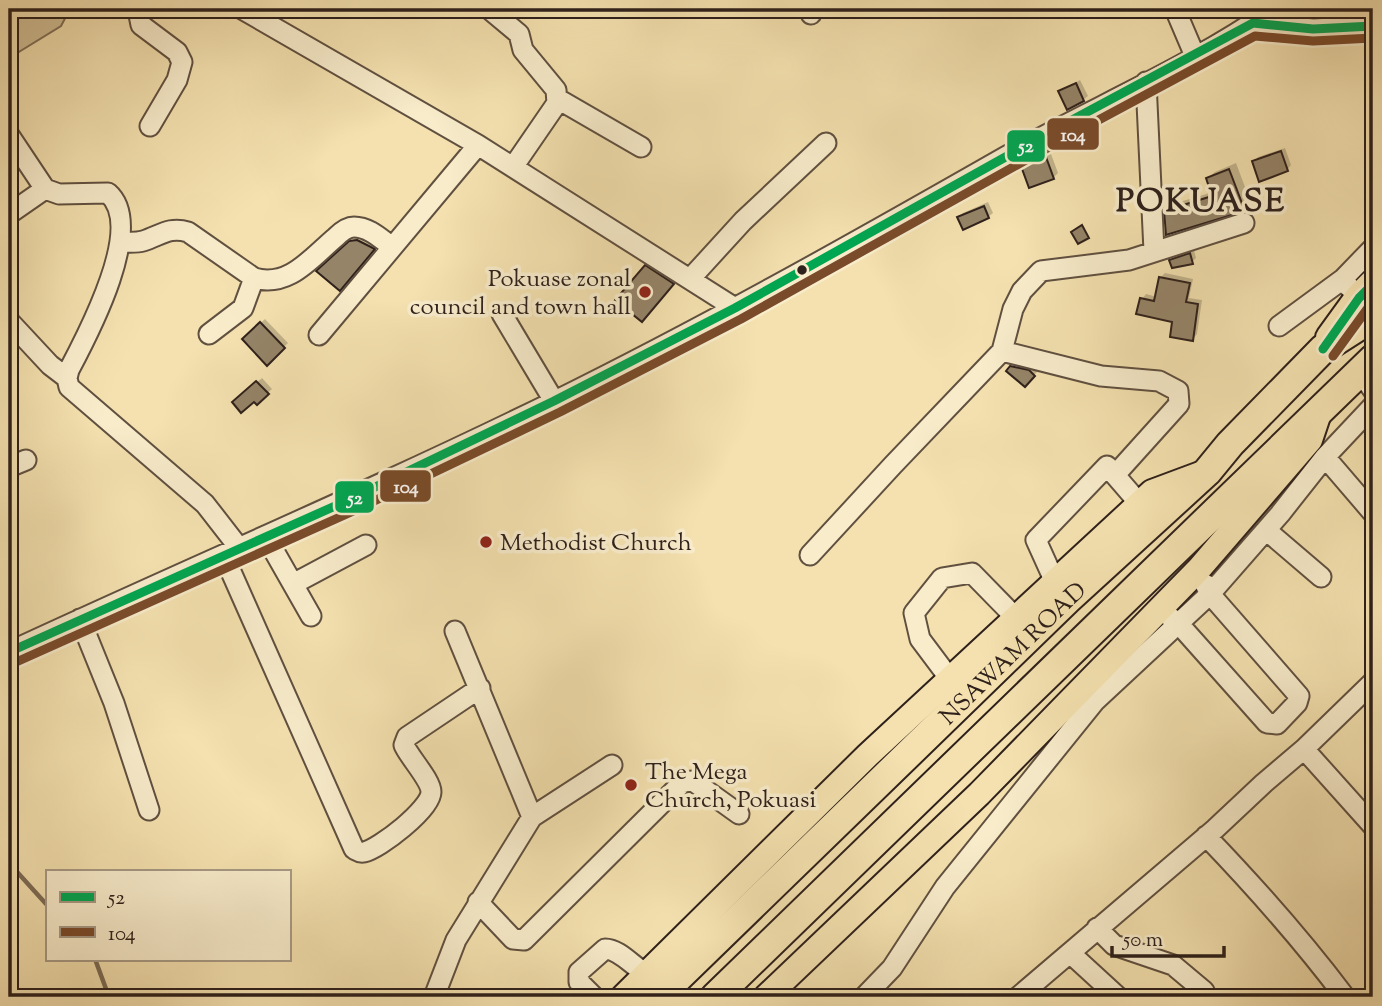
<svg xmlns="http://www.w3.org/2000/svg" width="1382" height="1006" font-family="'Sorts Mill Goudy',serif">
  <style>
    .green { fill: #d2c096; stroke: #807058; stroke-width: 2 }
    .shadow { fill: #0003 }
    .lines { fill: none; stroke-linecap: round; stroke-linejoin: round }
    .stream { stroke: #7d6c56; stroke-width: 4.5 }
    .building { fill: #958468; stroke: #2e201b; stroke-width: 2 }
    .minor-casing { stroke: #605040; stroke-width: 23 }
    .major-casing { stroke: #2e201b; stroke-width: 28 }
    .highway-casing { stroke: #2e201b; stroke-width: 32 }
    .minor { stroke: #f8eccb; stroke-width: 19 }
    .major { stroke: #f4e1af; stroke-width: 24 }
    .highway { stroke: #f4e1af; stroke-width: 28 }
    .bus-1-casing { stroke: #f8eccb; stroke-width: 14 }
    .bus-2-casing { stroke: #f8eccb; stroke-width: 14 }
    .bus-1 { stroke: #00a651; stroke-width: 9 }
    .bus-2 { stroke: #7a4b2a; stroke-width: 9 }
    .bus-dot { fill: #2e201b; stroke: #f8eccb; stroke-width: 2.5 }
    .poi-dot { fill: #8f2418; stroke: #f8eccb; stroke-width: 2.5 }
    .labels { text-anchor: middle; stroke-width: 7; stroke-linejoin: round; paint-order: stroke }
    .poi-label { font-size: 24px; fill: #2e201b; stroke: #f8eccb; text-anchor: start }
    .street-label { font-size: 24px; fill: #2e201b; stroke: #f8eccb }
    .district-label { font-size: 32px; font-weight: bold; letter-spacing: 2px; fill: #2e201b; stroke: #f8eccb }
    .line-badge { stroke: #f8eccb; stroke-width: 2.5 }
    .badge-label { font-size: 19px; text-anchor: middle; font-weight: bold; fill: #fff }
  </style>
  <rect width="100%" height="100%" fill="#f4e1af"/>
  <filter id="stains"><feTurbulence type="fractalNoise" baseFrequency=".00286" numOctaves="4"/><feColorMatrix values="0 0 0 0 .2 0 0 0 0 .09 0 0 0 0 .02 0 0 0 .5 -.17"/></filter>
  <radialGradient id="worn" r=".72"><stop offset=".6" stop-color="#630" stop-opacity="0"/><stop offset="1" stop-color="#630" stop-opacity=".3"/></radialGradient>
  <path class="green" d="M9 9H70L61 26 9 58Z"/>
  <path class="shadow" d="M1324 9H1346L1325 14Z
    M1080 80 1088 96 1083 100 1060 92Z
    M1285 148 1291 165 1287 170 1254 162 1258 157Z
    M1051 154 1058 173 1053 178 1023 166 1028 162Z
    M1236 163 1251 203 1244 209 1166 211 1173 204 1213 192 1208 178 1215 172Z
    M988 202 993 213 988 217 959 218 963 213Z
    M359 234 380 242 347 282 326 264Z
    M1194 250 1196 258 1192 262 1171 260 1175 256Z
    M653 260 680 277 649 313 646 267Z
    M1165 273 1193 279 1189 298 1202 300 1197 334 1193 339 1174 321 1142 299 1146 294 1157 297 1161 277Z
    M265 319 288 343 267 363 244 339Z
    M1016 362 1034 367 1038 371 1024 385 1009 370Z
    M262 378 272 389 257 402 254 399 234 402Z"/>
  <g class="lines">
    <path class="stream" d="M9 863 47 905
      M95 959 109 997"/>
  </g>
  <path class="building" d="M1076 83 1084 101 1067 110 1058 91Z
    M1281 151 1288 171 1259 182 1252 161Z
    M1046 157 1054 179 1029 188 1021 166Z
    M1229 169 1245 211 1166 235 1164 211 1212 196 1206 178Z
    M984 206 989 218 963 230 957 217Z
    M1082 225 1089 238 1078 244 1071 232Z
    M357 240 375 249 340 291 316 271 349 241Z
    M1190 253 1193 264 1172 268 1169 260Z
    M645 265 674 284 642 322 615 300Z
    M1159 277 1190 283 1186 302 1198 304 1193 341 1170 337 1172 322 1136 314 1140 298 1154 301Z
    M260 322 285 348 267 366 242 339Z
    M1010 366 1029 370 1035 376 1025 387 1006 371Z
    M256 381 269 394 257 405 254 402 241 413 232 402Z"/>
  <g class="lines">
    <g class="minor-casing">
      <path id="minor" d="M141 9 139 15 141 25 177 52 182 62 177 80 150 126
        M242 9 478 145 735 308
        M489 9 519 34 523 50 556 90 557 103 513 167
        M1175 9 1195 56
        M811 14 812 9
        M1253 23 1313 29 1373 26
        M1146 82 1154 251
        M558 99 641 147
        M9 135 45 189 59 194 108 193C146 226 87 336 69 370L67 378 69 387 205 504 240 549
        M9 214 45 189
        M120 242C128 242 136 243 143 241 160 236 169 226 188 232L254 278C289 288 311 258 336 237 341 232 347 227 354 227 369 227 381 239 392 247
        M690 279 743 221 826 143
        M1349 287 1343 279 1373 248
        M502 314 554 401
        M9 321 50 365 67 378
        M1279 326 1343 279
        M209 334 243 308 254 278
        M319 335 478 145
        M1002 351 1101 376 1159 381 1178 391 1179 404 1115 475
        M1360 372 1373 390
        M1325 457 1373 513
        M9 467 26 460
        M1266 530 1321 577
        M266 537 311 616
        M810 555 893 465 1002 351 1013 309 1022 291 1041 271 1129 260 1244 223
        M224 556 354 849C358 851 359 853 364 852 379 849 431 809 431 792 431 780 409 757 404 745L407 737 480 688
        M1055 582 1036 540 1107 466 1139 503
        M293 584 366 545
        M1170 617 1178 623 1267 723 1277 724 1297 703 1299 696 1210 594 1205 584
        M80 619 114 703 149 810
        M455 631 532 817
        M9 652C190 568 374 490 553 402 707 326 856 242 1005 157 1092 108 1192 66 1273 9
        M950 679 920 639 914 613 942 578 972 573 1016 618
        M1304 749 1373 826
        M1206 836C1256 888 1302 940 1345 997
        M478 902 513 939 524 940 683 782 693 781 739 814
        M1097 928 1114 945 1173 965 1204 991
        M1070 953 1118 997
        M434 997 456 940 532 817 612 765
        M594 997 579 982V972L605 949C620 949 633 967 647 974
        M864 997 892 968 945 887 1095 701 1210 594 1280 514 1325 457 1373 406
        M1018 997 1215 829 1264 783 1304 749 1373 682"/>
    </g>
    <g class="major-casing">
      <path id="major" d="M623 997 868 755 1152 492 1203 473
        M766 997 979 794 1198 570 1310 440 1319 413"/>
    </g>
    <g class="highway-casing">
      <g id="highway">
        <path d="M1330 338 1359 298 1373 284"/>
        <path id="s1" d="M658 997 1067 600 1207 472 1230 444 1323 349 1373 317"/>
        <path d="M715 997 1373 359"/>
      </g>
    </g>
    <use href="#minor" class="minor"/>
    <use href="#major" class="major"/>
    <use href="#highway" class="highway"/>
    <g class="bus-1-casing">
      <path id="bus-1" d="M1323 349 1359 298 1373 284
        M9 652 344 502 554 401 735 308 1061 126 1253 23 1313 29 1373 26"/>
    </g>
    <g class="bus-2-casing">
      <path id="bus-2" d="M1333 356 1373 301
        M14 663 349 513 560 412 741 319 1067 137 1255 36 1313 41 1373 38"/>
    </g>
    <use href="#bus-1" class="bus-1"/>
    <use href="#bus-2" class="bus-2"/>
  </g>
  <circle class="bus-dot" cx="802" cy="270" r="6"/>
  <g class="poi-dot">
    <circle cx="645" cy="292" r="7"/>
    <circle cx="486" cy="542" r="7"/>
    <circle cx="631" cy="785" r="7"/>
  </g>
  <g class="labels">
    <g class="poi-label">
      <text x="631" y="286" text-anchor="end">Pokuase zonal<tspan x="631" dy="28">council and town hall</tspan></text>
      <text x="500" y="550">Methodist Church</text>
      <text x="645" y="779">The Mega<tspan x="645" dy="28">Church, Pokuasi</tspan></text>
    </g>
    <g class="street-label">
      <text dy="8" stroke="none"><textPath href="#s1" startOffset="494">NSAWAM ROAD</textPath></text>
    </g>
    <g class="district-label">
      <text x="1201" y="211">POKUASE</text>
    </g>
  </g>
  <g class="line-badge">
    <rect x="1046" y="117" width="54" height="34" rx="7" fill="#7a4b2a"/>
    <rect x="1006" y="129" width="40" height="34" rx="7" fill="#00a651"/>
    <rect x="379" y="469" width="53" height="34" rx="7" fill="#7a4b2a"/>
    <rect x="334" y="480" width="41" height="34" rx="7" fill="#00a651"/>
  </g>
  <g class="badge-label">
    <text x="1073" y="141">104</text>
    <text x="1026" y="152">52</text>
    <text x="406" y="493">104</text>
    <text x="355" y="504">52</text>
  </g>
  <rect width="1382" height="1006" fill="none" stroke="#f4e1af" stroke-width="35"/>
  <rect x="10" y="10" width="1361" height="985" fill="none" stroke="#2e201b" stroke-width="3.5"/>
  <rect x="18" y="18" width="1347" height="971" fill="none" stroke="#2e201b" stroke-width="2"/>
  <rect x="46" y="870" width="245" height="91" fill="#f8eccb" stroke="#a79a85" stroke-width="2"/>
  <rect x="60" y="892" width="35" height="10" fill="#00a651" stroke="#a79a85" stroke-width="2"/>
  <text x="108" y="904" font-size="21" fill="#2e201b">52</text>
  <rect x="60" y="927" width="35" height="10" fill="#7a4b2a" stroke="#a79a85" stroke-width="2"/>
  <text x="108" y="940" font-size="21" fill="#2e201b">104</text>
  <path d="M1112 946v10h112v-10" fill="none" stroke="#2e201b" stroke-width="3.5"/>
  <text x="1123" y="946" font-size="21" fill="#2e201b" stroke="#f8eccb" stroke-width="5" paint-order="stroke">50 m</text>
  <rect width="100%" height="100%" filter="url(#stains)"/>
  <rect width="100%" height="100%" fill="url(#worn)"/>
</svg>
